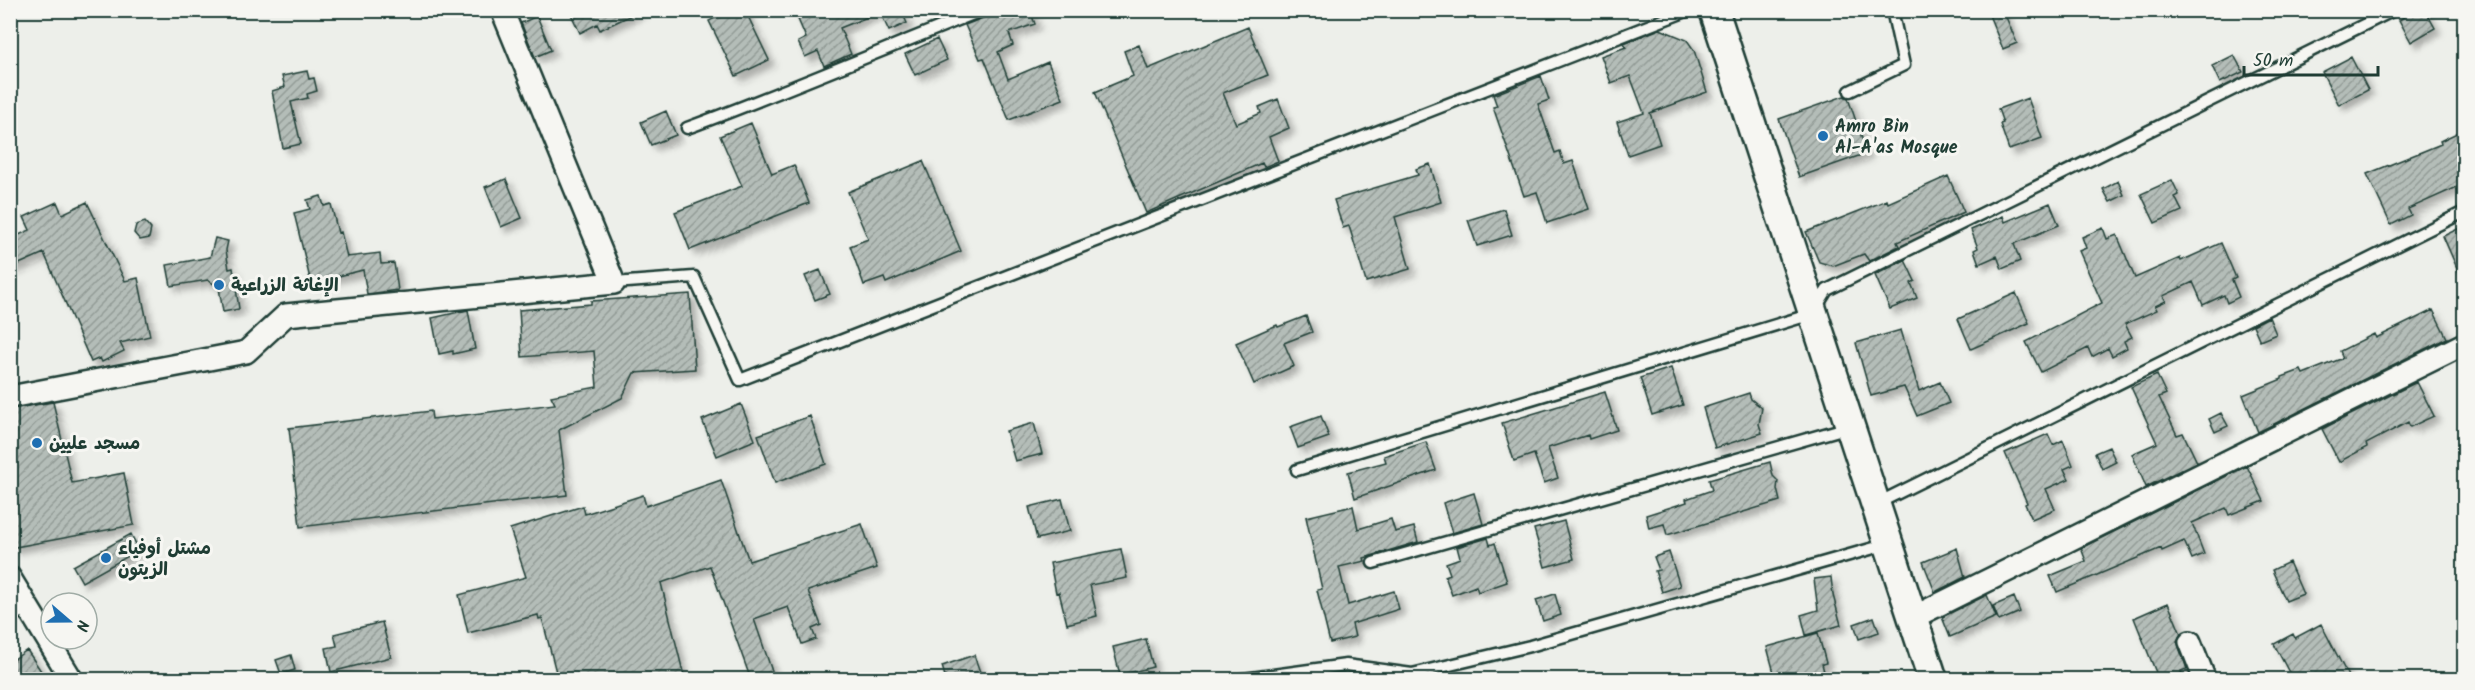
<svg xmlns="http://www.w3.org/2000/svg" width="2475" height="690" font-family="Kalam,'Playpen Sans Arabic',sans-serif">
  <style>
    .building { fill: url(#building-hatch); stroke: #1f3d34; stroke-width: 1.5; filter: url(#shadow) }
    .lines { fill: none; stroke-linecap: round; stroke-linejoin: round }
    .lane-casing { stroke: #1f3d34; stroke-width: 15 }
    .street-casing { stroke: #1f3d34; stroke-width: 26 }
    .secondary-casing { stroke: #1f3d34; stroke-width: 33 }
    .lane { stroke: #f6f6f2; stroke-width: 10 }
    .street { stroke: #f6f6f2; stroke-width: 21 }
    .secondary { stroke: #f6f6f2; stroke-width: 28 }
    .poi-dot { fill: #1f6fb2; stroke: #f6f6f2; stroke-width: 2 }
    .labels { text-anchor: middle; stroke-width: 6; stroke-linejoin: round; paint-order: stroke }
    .poi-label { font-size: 18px; font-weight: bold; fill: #1f3d34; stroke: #f6f6f2; text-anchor: start }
  </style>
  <defs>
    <pattern id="building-hatch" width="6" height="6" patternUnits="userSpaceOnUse" patternTransform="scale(1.5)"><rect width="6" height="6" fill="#b4bdb8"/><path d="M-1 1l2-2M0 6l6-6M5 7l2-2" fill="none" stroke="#929b96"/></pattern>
    <filter id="shadow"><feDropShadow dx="5.5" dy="5.5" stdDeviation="3" flood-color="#0004"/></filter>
  </defs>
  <rect width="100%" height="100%" fill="#edefea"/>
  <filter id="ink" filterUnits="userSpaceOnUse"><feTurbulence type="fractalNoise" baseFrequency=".0167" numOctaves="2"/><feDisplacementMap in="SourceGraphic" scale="12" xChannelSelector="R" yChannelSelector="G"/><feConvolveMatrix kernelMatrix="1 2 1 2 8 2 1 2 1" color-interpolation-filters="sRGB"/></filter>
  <g filter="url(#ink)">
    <path class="building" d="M569 10H642L600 30 597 24 580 33Z
      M731 10H745L769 60 736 76 709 21Z
      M794 10H832L834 15 846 10H901L907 23 889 31 880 12 840 28 851 54 824 66 818 51 805 57 798 42 806 38Z
      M990 10H1030L1035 24 1009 33 1013 45 998 52 1008 79 1048 62 1063 99 1009 120 984 58 980 59 965 25 986 17Z
      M1998 10H2003L2017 43 2003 49 1989 15Z
      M2415 10H2425L2435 28 2411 42 2399 20Z
      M537 16 551 50 535 57 521 23Z
      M1248 27 1268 75 1223 93 1236 124 1261 113 1259 107 1278 99 1289 128 1269 137 1278 161 1264 167 1262 163 1146 213 1095 92 1133 76 1124 51 1139 45 1148 69Z
      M1660 29 1687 40 1694 50 1707 92 1650 113 1660 144 1628 155 1617 122 1644 113 1630 76 1611 83 1601 56 1626 47 1624 43Z
      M937 39 947 60 915 75 905 54Z
      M2234 55 2243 72 2220 83 2212 66Z
      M2351 57 2368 90 2339 105 2322 72Z
      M307 71 309 79 314 78 317 91 307 94 308 98 291 102 301 144 283 148 272 91 285 87 282 76Z
      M1541 76 1549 100 1538 104 1555 153 1560 151 1564 164 1573 161 1589 209 1547 223 1537 192 1524 196 1493 107 1497 106 1493 95Z
      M1844 96 1848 98 1867 153 1799 177 1779 119Z
      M2028 98 2042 138 2009 150 2000 124 2003 123 1998 109Z
      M666 111 676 135 651 145 641 122Z
      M751 123 772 174 794 165 809 203 690 250 675 212 742 186 720 136Z
      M2461 131 2464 139V184L2408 209 2411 215 2391 225 2367 174 2441 144 2440 141Z
      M923 161 961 251 886 283 884 278 864 285 850 246 868 239 848 192Z
      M1430 164 1441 202 1395 217 1410 269 1366 282 1349 226 1343 228 1334 200 1418 175 1416 169Z
      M1948 176 1964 212 1897 242 1899 246 1869 261 1864 254 1833 266 1819 262 1806 232 1887 200 1888 203Z
      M506 179 522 218 501 227 485 187Z
      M2172 180 2179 195 2175 197 2182 211 2155 223 2141 194Z
      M2118 181 2124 195 2110 202 2103 189Z
      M321 196 324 206 331 204 338 233 341 232 347 257 380 253 381 264 394 263 398 290 367 294 363 270 311 283 294 213 310 209 307 200Z
      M57 202 62 214 87 202 125 281 138 278 150 336 120 343 124 351 102 362 100 358 91 362 44 253 10 268V239L30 230 24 217Z
      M2050 203 2059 225 2014 244 2020 261 2002 269 1997 256 1979 264 1974 250 1978 248 1971 230 2003 216 2005 222Z
      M1504 209 1512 235 1477 246 1468 220Z
      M145 222 151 229 149 238 140 240 134 233 136 225Z
      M2464 226V284L2443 236Z
      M2103 228 2107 239 2117 235 2135 278 2180 258 2181 261 2221 243 2236 278 2232 280 2239 297 2227 303 2224 295 2203 305 2193 282 2163 296 2166 301 2155 306 2157 310 2125 324 2132 337 2124 341 2127 348 2112 356 2108 348 2092 357 2088 348 2041 372 2026 342 2102 303 2079 251 2086 248 2082 237Z
      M215 238 228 241 226 250 229 269 233 268 239 309 223 312 219 288 208 280 171 286 167 265 210 257Z
      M1905 260 1915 281 1911 283 1917 298 1890 309 1875 275Z
      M820 270 830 294 815 300 805 276Z
      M2016 293 2029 323 1971 349 1958 319Z
      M690 294 695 369 634 373 622 398 559 430 567 495 300 527 289 428 431 411 432 419 555 404 551 396 597 387 594 351 522 357 519 310 591 304V301Z
      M468 310 475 349 453 354V351L439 354 432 318Z
      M2433 310 2447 338 2258 432 2243 395 2282 379V377L2301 370 2303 374 2343 358 2340 351 2374 334 2376 338Z
      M1306 316 1312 332 1284 343 1294 366 1254 384 1236 343 1277 325 1278 327Z
      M2269 317 2276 334 2260 341 2253 325Z
      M1901 330 1919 391 1940 382 1949 403 1917 416 1904 387 1871 396 1856 343Z
      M1671 368 1683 405 1652 415 1640 378Z
      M2157 375 2166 394 2159 397 2177 435 2183 433 2197 462 2146 487 2132 454 2157 443 2131 387Z
      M2417 382 2434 416 2410 427 2408 422 2366 444 2367 447 2339 462 2322 429Z
      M1605 392 1617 430 1589 439 1588 435 1548 448 1558 478 1544 483 1534 454 1514 461 1502 423Z
      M1749 393 1751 399 1762 408 1759 424 1762 433 1715 448 1703 408Z
      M53 402 72 483 124 473 134 525 10 548V409Z
      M741 404 755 440 717 456 702 420Z
      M2221 413 2228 426 2215 432 2209 419Z
      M810 416 826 464 775 483 758 435Z
      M1321 416 1329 437 1298 448 1290 427Z
      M1034 423 1042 454 1015 461 1006 431Z
      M2048 434 2053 445 2063 440 2073 465 2064 469 2069 479 2046 489 2055 509 2032 519 2025 504 2027 503 2005 453Z
      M1426 442 1436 470 1355 498 1348 472 1386 462 1384 456Z
      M2109 447 2116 462 2102 469 2095 453Z
      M1770 462 1773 476 1778 481 1777 489 1780 501 1667 535 1664 524 1649 528 1646 515 1687 502 1686 499 1712 490 1709 480Z
      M2247 466 2264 501 2229 515 2226 508 2192 523 2204 554 2192 559 2184 541 2162 551 2161 548 2057 592 2050 576 2086 561 2081 548Z
      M721 480 749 561 862 524 877 568 808 591 821 625 812 629 816 639 802 644 788 607 754 619 775 680H751L710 566 661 583 685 680H558L542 618 539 619 538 615 468 633 459 595 526 577 510 529 583 506 585 514 643 495 646 506Z
      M1474 493 1483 524 1452 533 1443 503Z
      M1062 499 1070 531 1037 539 1029 507Z
      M1353 506 1358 529 1391 519 1395 532 1414 527 1418 542 1364 558 1365 561 1339 567 1348 605 1394 591 1399 609 1352 624 1355 637 1330 643 1317 590 1322 589 1306 517Z
      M1564 521 1574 559 1545 567 1534 529Z
      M131 534 139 550 82 582 73 566Z
      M1488 538 1490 545 1495 543 1507 582 1478 592 1476 586 1452 595 1445 576 1450 574 1446 563 1460 558 1457 547Z
      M1957 548 1965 577 1935 592 1923 562Z
      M1121 549 1127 578 1090 585 1097 616 1067 624 1059 592 1056 593 1050 563Z
      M1669 552 1680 586 1662 592 1655 571 1659 570 1654 557Z
      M2289 562 2303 594 2286 601 2272 570Z
      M1831 577 1833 595 1841 625 1806 635 1801 615 1818 610 1814 579Z
      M1555 594 1561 615 1543 621 1536 600Z
      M1987 595 1996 617 1950 637 1942 617Z
      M2014 597 2020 612 1999 621 1993 606Z
      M2168 603 2181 634 2177 641 2187 669 2181 671 2184 680H2159L2134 618Z
      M1874 617 1879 632 1859 639 1854 624Z
      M382 622 391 657 331 672 326 648 337 646 334 634Z
      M2321 624 2350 680H2293L2274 644 2293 634 2295 638Z
      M1818 633 1826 663 1822 664 1825 675 1809 680H1776L1767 647Z
      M1146 639 1153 667 1120 675 1113 647Z
      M27 650 47 680H10V662Z
      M291 655 295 670 281 674 276 660Z
      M974 655 980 672 972 675 973 680H946L942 666Z"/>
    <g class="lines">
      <g class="lane-casing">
        <path id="lane" d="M1850 91 1904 65 1892 10
          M687 128C787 91 884 49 983 10
          M614 283 694 277 740 380 1689 10
          M1297 470 1812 314 1827 290 2394 10
          M1876 504 2464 212
          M1373 563 1849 427
          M10 618 29 606
          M1236 680 1346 665 1412 674 1530 646 1888 544"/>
      </g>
      <g class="street-casing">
        <path id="street" d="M10 397 246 352 286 315 614 283 502 10
          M10 578 72 680
          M1914 617 2464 344
          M2190 642 2205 680"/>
      </g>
      <g class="secondary-casing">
        <path id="secondary" d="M1714 10 1933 680"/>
      </g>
      <use href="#lane" class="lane"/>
      <use href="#street" class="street"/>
      <use href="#secondary" class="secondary"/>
    </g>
  </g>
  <g class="poi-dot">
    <circle cx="1823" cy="136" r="6"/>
    <circle cx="219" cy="285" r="6"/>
    <circle cx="37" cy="443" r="6"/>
    <circle cx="106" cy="558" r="6"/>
  </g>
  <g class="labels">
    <g class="poi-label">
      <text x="1835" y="132">Amro Bin<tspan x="1835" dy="21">Al-A'as Mosque</tspan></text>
      <text x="231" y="291">الإغاثة الزراعية</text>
      <text x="49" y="449">مسجد عليين</text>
      <text x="118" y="554">مشتل أوفياء<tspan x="118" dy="21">الزيتون</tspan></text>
    </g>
  </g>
  <rect width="2475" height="690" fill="none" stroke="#f6f6f2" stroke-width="36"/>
  <rect x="18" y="18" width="2439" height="654" fill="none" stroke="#1f3d34" stroke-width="2" filter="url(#ink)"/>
  <g transform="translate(69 621) rotate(110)"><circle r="28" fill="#f6f6f2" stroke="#a0aca6" stroke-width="1.5"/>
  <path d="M0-4.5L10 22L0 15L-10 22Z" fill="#1f6fb2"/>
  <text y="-9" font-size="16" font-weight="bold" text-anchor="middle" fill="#1f3d34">N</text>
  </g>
  <path d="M2244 66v9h134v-9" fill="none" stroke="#1f3d34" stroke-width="3"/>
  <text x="2253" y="66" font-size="18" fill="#1f3d34" stroke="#f6f6f2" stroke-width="4.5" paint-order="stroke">50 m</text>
</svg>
